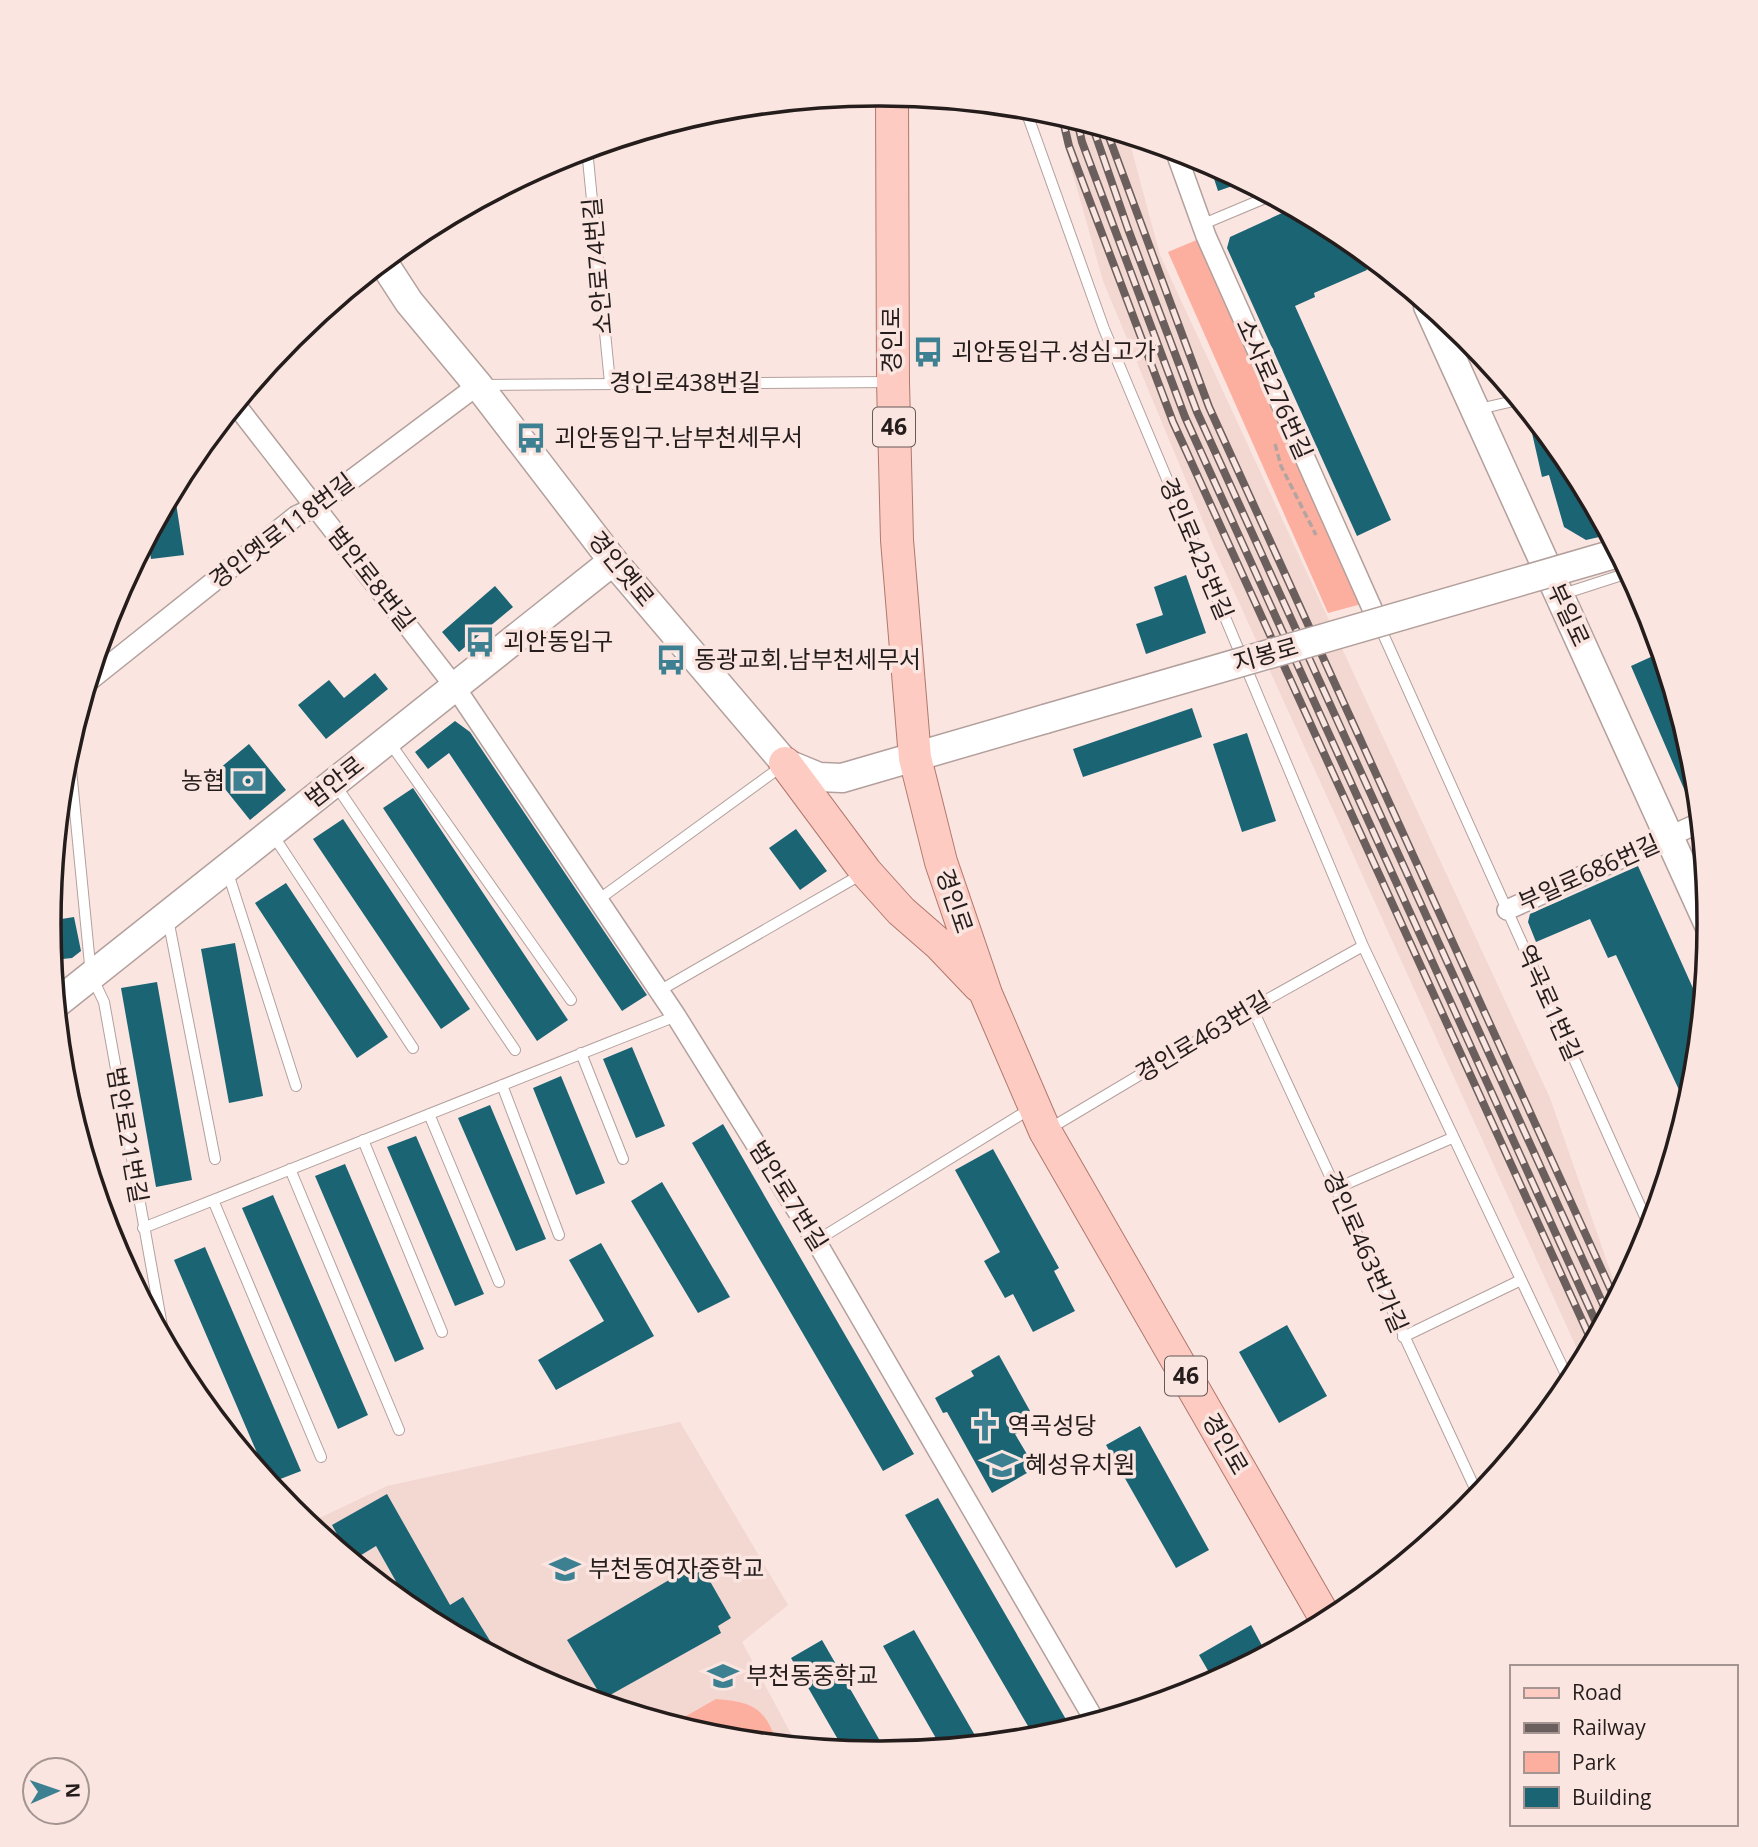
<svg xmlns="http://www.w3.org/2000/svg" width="1758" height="1847" font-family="'Open Sans','Noto Sans KR',sans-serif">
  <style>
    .built { fill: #f3d7d1 }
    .green { fill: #fdaf9f }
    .building { fill: #1a6474 }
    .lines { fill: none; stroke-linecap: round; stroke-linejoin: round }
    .lane-casing { stroke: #b3a09c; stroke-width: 12 }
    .street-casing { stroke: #b3a09c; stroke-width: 22 }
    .secondary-casing { stroke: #b3a09c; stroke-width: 31 }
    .primary-casing { stroke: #b0786d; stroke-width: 34 }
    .path { stroke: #b4a4a1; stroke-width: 3.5; stroke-dasharray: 7 3.5; stroke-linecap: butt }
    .lane { stroke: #fff; stroke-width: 10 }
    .street { stroke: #fff; stroke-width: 19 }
    .secondary { stroke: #fff; stroke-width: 28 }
    .primary { stroke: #fdcbc1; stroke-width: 32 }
    .rail-casing { stroke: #6a5f5d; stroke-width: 8 }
    .rail { stroke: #fae5e1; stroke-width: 5; stroke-dasharray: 16; stroke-linecap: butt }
    .secondary-bridge-casing { stroke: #b3a09c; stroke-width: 31; stroke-linecap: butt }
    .secondary-bridge { stroke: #fff; stroke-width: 28 }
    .labels { text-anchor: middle; stroke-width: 7; stroke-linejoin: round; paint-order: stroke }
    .shield { fill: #fae5e1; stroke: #645957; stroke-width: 2 }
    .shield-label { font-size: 23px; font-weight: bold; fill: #241d1c }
    .street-label { font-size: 24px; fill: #241d1c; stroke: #fae5e1 }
    .poi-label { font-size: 24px; fill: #241d1c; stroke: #fae5e1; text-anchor: start }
    .rim { fill: none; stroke: #241d1c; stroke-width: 3.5 }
  </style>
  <rect width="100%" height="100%" fill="#fae5e1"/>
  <path class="built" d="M1056 114 1128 136 1160 255 1550 1098 1618 1293 1582 1360 1213 545 1103 281Z
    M680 1422 788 1605 742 1642 797 1745 717 1737 561 1690 418 1613 318 1532 313 1521 387 1486Z"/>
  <path class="green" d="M1206 236 1369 602 1328 613 1168 252Z
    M716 1699C752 1702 765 1707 777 1743L717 1737 672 1724Z"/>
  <path class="building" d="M1209 163 1217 167 1244 182 1218 191Z
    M1293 208 1340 234 1357 247 1367 270 1314 293 1315 297 1295 306 1391 520 1357 536 1227 248 1230 237Z
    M1527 411 1569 463 1608 535 1586 540 1564 527 1549 475 1542 477Z
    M174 490 184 555 151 559 148 538Z
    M1186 575 1206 633 1146 654 1136 624 1163 615 1154 587Z
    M495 586 513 607 459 652 442 632Z
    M1653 656 1671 696 1673 695 1693 762 1698 811 1694 812 1631 666Z
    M375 673 388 689 326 739 298 705 329 680 344 698Z
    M1192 708 1202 737 1083 777 1073 749Z
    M455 721 470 732 647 995 622 1011 449 753 428 769 415 752Z
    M1247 733 1276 821 1242 832 1213 744Z
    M249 744 286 790 250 820 213 774Z
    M413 788 568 1020 537 1041 383 808Z
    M343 819 470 1009 441 1029 313 839Z
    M796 829 827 871 800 890 769 848Z
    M1638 866 1701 1006 1693 1086 1687 1107 1616 955 1608 958 1590 919 1536 942 1528 922 1530 914Z
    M286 883 388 1037 357 1058 255 903Z
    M74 917 81 951 72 958 53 960 49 921Z
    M235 943 263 1096 229 1103 201 949Z
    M157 982 192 1180 156 1187 121 988Z
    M632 1047 665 1126 636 1138 603 1059Z
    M561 1076 605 1183 576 1195 533 1088Z
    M490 1105 546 1239 516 1251 458 1118Z
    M723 1124 914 1454 883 1471 692 1143Z
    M416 1136 484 1294 455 1306 387 1147Z
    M993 1149 1059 1268 1054 1271 1075 1311 1033 1332 1013 1294 1005 1298 984 1261 1000 1252 955 1170Z
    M345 1164 424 1349 395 1362 315 1176Z
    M662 1182 730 1297 698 1313 631 1201Z
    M273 1195 368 1415 338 1429 242 1208Z
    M601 1243 654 1336 556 1390 538 1360 604 1321 569 1260Z
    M205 1247 301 1471 270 1483 174 1260Z
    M1287 1325 1327 1396 1279 1423 1239 1352Z
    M999 1355 1030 1411 1013 1420 1020 1432 1015 1434 1034 1466 1025 1471 1027 1473 992 1493 947 1412 943 1413 935 1398 974 1376 971 1371Z
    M1140 1426 1209 1550 1176 1568 1106 1445Z
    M387 1494 450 1605 463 1597 500 1657 411 1608 376 1546 353 1560 350 1558 332 1525Z
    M938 1498 1071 1728 1035 1738 905 1515Z
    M703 1569 731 1618 718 1626 721 1633 603 1699 567 1640 686 1570 691 1577Z
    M1251 1625 1266 1653 1214 1681 1199 1655Z
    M914 1630 980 1744 941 1747 883 1646Z
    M822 1640 887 1753 844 1750 791 1658Z"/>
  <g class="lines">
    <g class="lane-casing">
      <path id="lane" d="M1025 108 1104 329 1363 946 1570 1383
        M587 149 610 383
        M1201 225 1270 196
        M484 385 889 382
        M1479 409 1518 400
        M1563 594 1628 573
        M1379 625 1650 1228
        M390 743 571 1000
        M69 749 91 975 104 1002 164 1337
        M335 784 515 1050
        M273 835 413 1048
        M227 870 296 1086
        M598 900 782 766
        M168 919 215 1159
        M659 991 862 874
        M1252 1008 1478 1495
        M581 1053 623 1159
        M502 1085 559 1235
        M429 1114 499 1282
        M1049 1129 1252 1008 1363 946
        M363 1140 442 1332
        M290 1169 399 1430
        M1337 1188 1452 1138
        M213 1200 321 1457
        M143 1228 676 1016
        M816 1241 1030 1109
        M1403 1337 1521 1280"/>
    </g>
    <g class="street-casing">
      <path id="street" d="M1175 150 1206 236 1379 624
        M236 405 455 687 676 1016 816 1241 1095 1721
        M89 681 296 516 315 507 478 385
        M1507 910 1699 823"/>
    </g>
    <g class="secondary-casing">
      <path id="secondary" d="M383 262 409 302 478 385 613 561 785 763 819 777 842 778 1045 719
        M1428 306 1709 925
        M57 1003 613 561"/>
    </g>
    <g class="primary-casing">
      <path id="primary" d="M892 95 893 382 897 540 915 758 941 862 986 994 1045 1131 1327 1621
        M785 763 866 872 901 911 940 945 979 986"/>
    </g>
    <path class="path" d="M1275 444 1281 466 1316 535"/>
    <use href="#lane" class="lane"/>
    <use href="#street" class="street"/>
    <use href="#secondary" class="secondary"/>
    <use href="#primary" class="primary"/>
    <g class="rail-casing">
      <path id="rail" d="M1062 116 1069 146 1173 422 1592 1342
        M1077 120 1082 142 1185 417 1599 1329
        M1092 125 1128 229 1197 412 1607 1313
        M1106 129 1209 407 1615 1299"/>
    </g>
    <use href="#rail" class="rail"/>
    <g class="secondary-bridge-casing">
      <path id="secondary-bridge" d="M1045 719 1618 553"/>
    </g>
    <use href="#secondary-bridge" class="secondary-bridge"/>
  </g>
  <defs>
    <g id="bus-bare" transform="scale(2.415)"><path d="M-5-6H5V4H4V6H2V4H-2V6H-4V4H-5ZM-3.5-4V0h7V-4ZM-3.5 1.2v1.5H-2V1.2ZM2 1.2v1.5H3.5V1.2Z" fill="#3d8091" stroke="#fae5e1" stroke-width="2.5" paint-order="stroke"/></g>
    <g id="bank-bare" transform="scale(2.415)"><path d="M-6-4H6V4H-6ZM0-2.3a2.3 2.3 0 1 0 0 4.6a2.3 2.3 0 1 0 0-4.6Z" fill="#3d8091" stroke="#fae5e1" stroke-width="2.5" paint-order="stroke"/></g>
    <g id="church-bare" transform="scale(2.415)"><path d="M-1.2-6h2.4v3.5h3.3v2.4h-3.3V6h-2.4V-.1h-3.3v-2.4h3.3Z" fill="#3d8091" stroke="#fae5e1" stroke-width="2.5" paint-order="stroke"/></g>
    <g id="school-bare" transform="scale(2.415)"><path d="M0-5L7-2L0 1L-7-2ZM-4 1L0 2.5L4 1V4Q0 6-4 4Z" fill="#3d8091" stroke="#fae5e1" stroke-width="2.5" paint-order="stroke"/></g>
  </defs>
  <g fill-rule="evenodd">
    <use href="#bus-bare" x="928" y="352"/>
    <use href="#bus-bare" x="531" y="438"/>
    <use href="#bus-bare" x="480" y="642"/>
    <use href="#bus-bare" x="671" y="660"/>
    <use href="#bank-bare" x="248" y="781"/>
    <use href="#church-bare" x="985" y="1426"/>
    <use href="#school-bare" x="1002" y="1465"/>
    <use href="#school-bare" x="565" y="1569"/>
    <use href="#school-bare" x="723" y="1676"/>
  </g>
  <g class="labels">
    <g class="shield">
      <rect x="873" y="407.5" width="42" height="39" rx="5"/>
      <rect x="1165" y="1356.5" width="42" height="39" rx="5"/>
    </g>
    <g class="shield-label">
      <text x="894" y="435">46</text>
      <text x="1186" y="1384">46</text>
    </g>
    <g class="street-label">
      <text transform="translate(598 266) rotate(-95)" y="8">소안로74번길</text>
      <text transform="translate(892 340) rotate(-90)" y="8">경인로</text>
      <text x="685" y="391">경인로438번길</text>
      <text transform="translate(1274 389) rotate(66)" y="8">소사로276번길</text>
      <text transform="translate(282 531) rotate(-37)" y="8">경인옛로118번길</text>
      <text transform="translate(1196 549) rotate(67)" y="8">경인로425번길</text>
      <text transform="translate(621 569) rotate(51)" y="8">경인옛로</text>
      <text transform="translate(371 579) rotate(52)" y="8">범안로8번길</text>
      <text transform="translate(1568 615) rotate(65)" y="8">부일로</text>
      <text transform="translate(1266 655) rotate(-16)" y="8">지봉로</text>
      <text transform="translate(335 782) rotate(-38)" y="8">범안로</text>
      <text transform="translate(1589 873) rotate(-24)" y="8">부일로686번길</text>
      <text transform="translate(954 901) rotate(71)" y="8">경인로</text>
      <text transform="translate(1549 1003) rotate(66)" y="8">역곡로1번길</text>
      <text transform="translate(1203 1037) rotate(-31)" y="8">경인로463번길</text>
      <text transform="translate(127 1135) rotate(80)" y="8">범안로21번길</text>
      <text transform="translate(788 1196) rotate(58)" y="8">범안로7번길</text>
      <text transform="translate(1365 1252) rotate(66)" y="8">경인로463번가길</text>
      <text transform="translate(1225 1444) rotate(60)" y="8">경인로</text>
    </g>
    <g class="poi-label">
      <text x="951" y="360">괴안동입구.성심고가</text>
      <text x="554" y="446">괴안동입구.남부천세무서</text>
      <text x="503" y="650">괴안동입구</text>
      <text x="694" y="668">동광교회.남부천세무서</text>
      <text x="225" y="789" text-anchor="end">농협</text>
      <text x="1008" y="1434">역곡성당</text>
      <text x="1025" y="1473">혜성유치원</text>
      <text x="588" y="1577">부천동여자중학교</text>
      <text x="746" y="1684">부천동중학교</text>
    </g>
  </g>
  <path d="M0 0H1758V1847H0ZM878 106H880A817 817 0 0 1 1697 923V924A817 817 0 0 1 880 1741H878A817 817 0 0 1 61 924V923A817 817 0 0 1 878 106Z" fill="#fae5e1" fill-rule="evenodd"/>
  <path class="rim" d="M878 106H880A817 817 0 0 1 1697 923V924A817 817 0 0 1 880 1741H878A817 817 0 0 1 61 924V923A817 817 0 0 1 878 106Z"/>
  <rect x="1510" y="1665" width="228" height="161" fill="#fae5e1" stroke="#a49592" stroke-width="2"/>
  <rect x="1524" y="1688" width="35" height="10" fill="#fdcbc1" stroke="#a49592" stroke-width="2"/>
  <text x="1572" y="1700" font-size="21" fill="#241d1c">Road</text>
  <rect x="1524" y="1723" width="35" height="10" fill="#6a5f5d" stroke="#a49592" stroke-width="2"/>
  <text x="1572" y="1735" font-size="21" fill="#241d1c">Railway</text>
  <rect x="1524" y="1752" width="35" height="21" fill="#fdaf9f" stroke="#a49592" stroke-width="2"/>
  <text x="1572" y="1770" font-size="21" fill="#241d1c">Park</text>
  <rect x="1524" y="1787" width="35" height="21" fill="#1a6474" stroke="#a49592" stroke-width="2"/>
  <text x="1572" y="1805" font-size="21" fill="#241d1c">Building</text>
  <g transform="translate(56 1791) rotate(88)"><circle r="33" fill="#fae5e1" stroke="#a49592" stroke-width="2"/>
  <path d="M0-5L12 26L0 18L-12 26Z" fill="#3d8091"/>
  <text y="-10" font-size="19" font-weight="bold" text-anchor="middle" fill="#241d1c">N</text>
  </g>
</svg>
